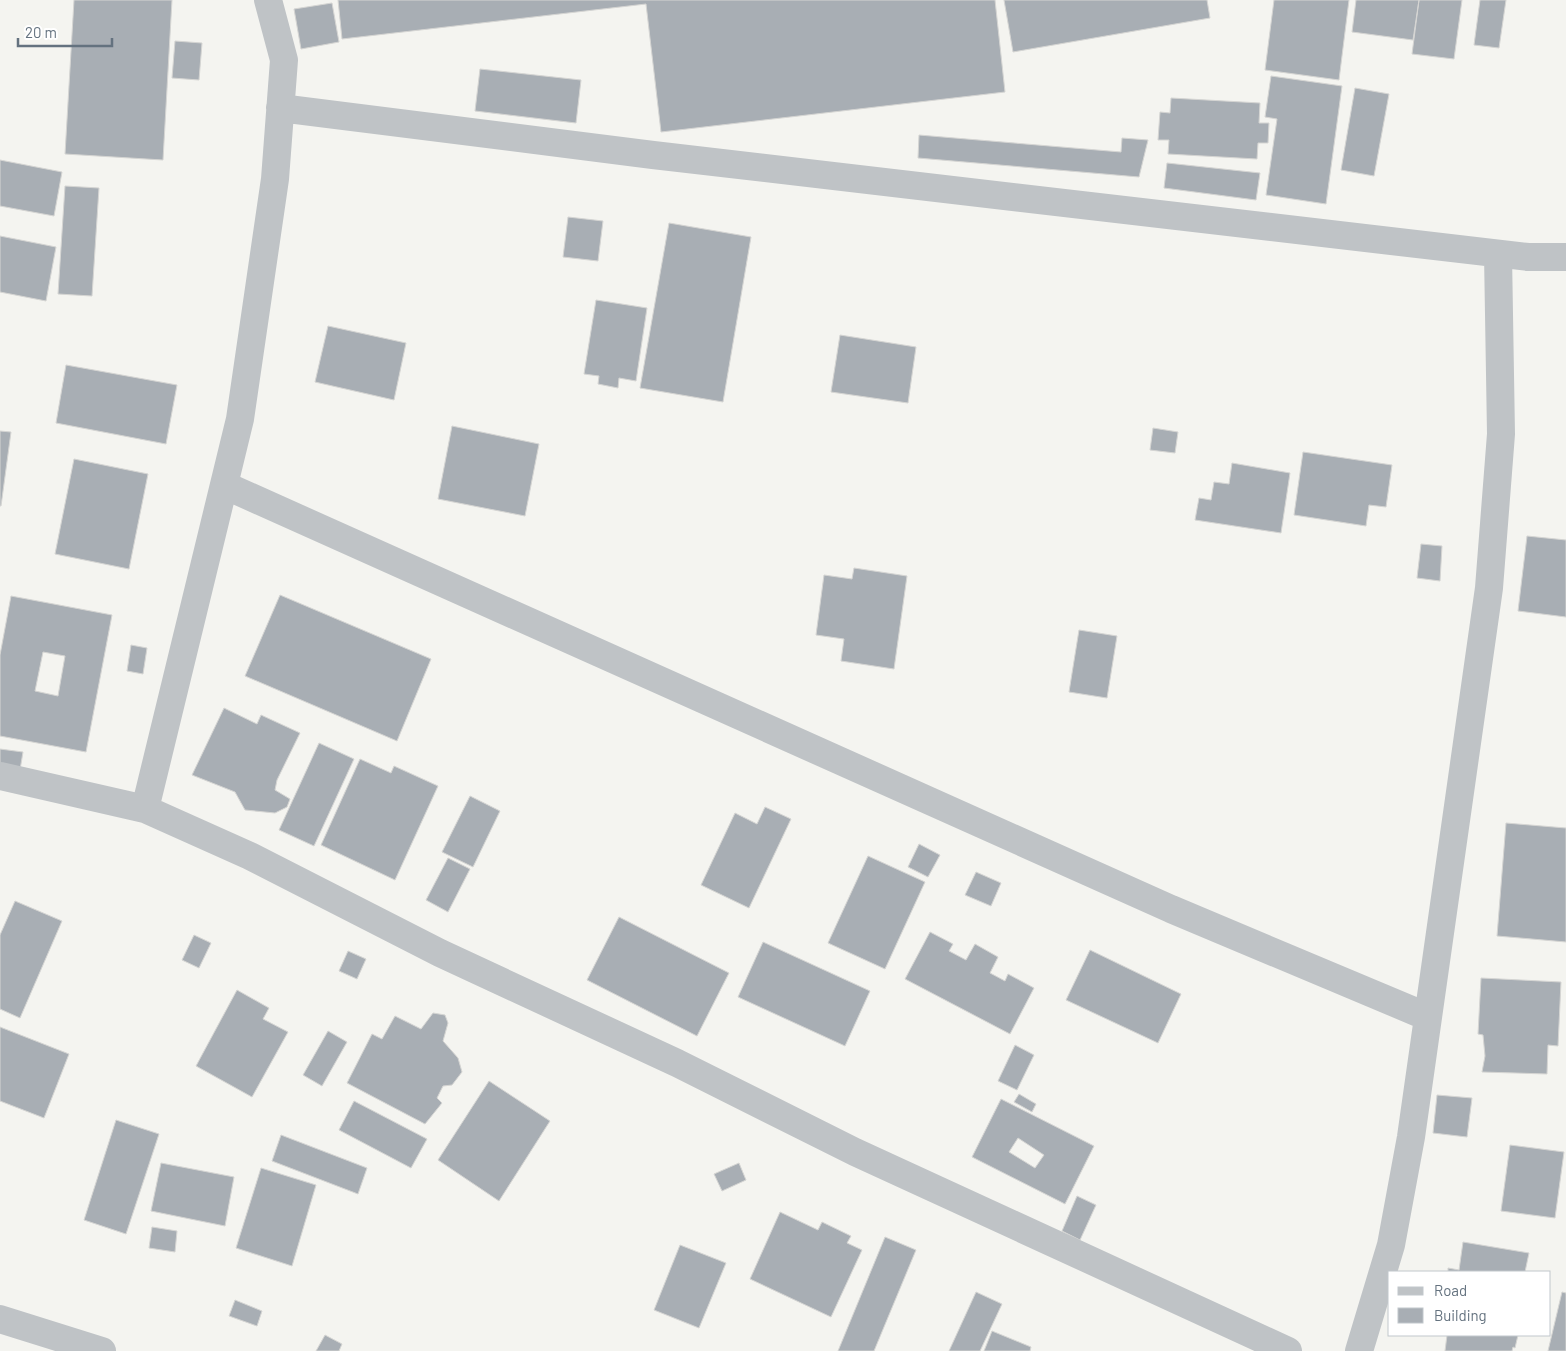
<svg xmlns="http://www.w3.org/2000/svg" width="1566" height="1351" font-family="Barlow,sans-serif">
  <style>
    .building { fill: #a8aeb4; stroke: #d5d5d3; fill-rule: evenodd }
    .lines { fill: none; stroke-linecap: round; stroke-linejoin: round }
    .street { stroke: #bfc3c6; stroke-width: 28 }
  </style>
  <rect width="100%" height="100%" fill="#f4f4f0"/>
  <path class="building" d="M74 0H172L163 160 65 154Z
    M338 0H995L1005 92 661 132 646 4 342 39Z
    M1004 0H1207L1210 18 1013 52Z
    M1274 0H1349L1339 80 1265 70Z
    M1356 0H1419L1413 40 1352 32Z
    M1419 0H1462L1454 59 1412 54Z
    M1480 0H1506L1499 48 1474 45Z
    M332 3 339 42 301 49 294 9Z
    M175 41 202 43 199 80 172 78Z
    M480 69 581 80 576 123 475 111Z
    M1271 76 1342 86 1326 204 1266 195 1277 119 1265 117Z
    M1355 88 1389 94 1374 176 1341 170Z
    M1171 98 1260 103 1259 123H1269L1268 143H1258L1257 159 1168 154 1169 140H1158L1160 112 1170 113Z
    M919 135 1121 152 1122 138 1148 140 1139 177 918 158Z
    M0 160 62 172 54 216 0 206Z
    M1167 163 1260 173 1256 200 1164 188Z
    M65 186 99 188 92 296 58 294Z
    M568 217 603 221 598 261 563 257Z
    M669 223 751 237 723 402 640 388Z
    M0 236 56 247 46 301 0 292Z
    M596 300 647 308 636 381 619 378 618 388 598 384 599 376 584 374Z
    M328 326 406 343 394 400 315 382Z
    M840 335 916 347 908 403 831 392Z
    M66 365 177 385 166 444 56 423Z
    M452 426 539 444 525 516 438 499Z
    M1153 428 1178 432 1175 453 1150 450Z
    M0 431 11 432 1 506H0Z
    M1303 452 1392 465 1386 507 1369 505 1366 526 1294 515Z
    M74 459 148 474 129 569 55 554Z
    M1232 463 1290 473 1281 533 1195 520 1199 498 1211 500 1214 482 1229 484Z
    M1527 536 1566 540V617L1518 611Z
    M1421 544 1442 546 1440 581 1417 578Z
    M854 568 907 576 894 669 841 661 844 639 816 635 824 575 852 579Z
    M280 595 431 659 397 741 245 676Z
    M11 596 112 615 86 752 0 736V655ZM43 652 65 656 58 696 35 691Z
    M1079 630 1117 636 1107 698 1069 692Z
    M131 645 147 648 143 674 127 671Z
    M224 708 257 724 261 715 300 733 277 780 275 790 290 799 287 807 275 813 245 810 235 792 192 775Z
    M319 743 354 759 314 846 279 830Z
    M0 749 23 752 20 770 0 767Z
    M360 759 391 773 394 766 438 786 395 880 321 845Z
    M470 796 500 811 473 867 442 852Z
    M765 807 791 819 749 908 701 885 735 813 757 824Z
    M1506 823 1566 828V942L1497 936Z
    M919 844 940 855 928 877 908 867Z
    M868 856 925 882 885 969 828 943Z
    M448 858 470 869 448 912 426 900Z
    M976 872 1001 883 991 906 965 895Z
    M15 901 62 921 20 1018 0 1009V935Z
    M619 917 729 973 697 1036 587 980Z
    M930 932 953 944 949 951 966 960 975 944 998 957 990 973 1005 981 1008 974 1034 988 1010 1034 905 979Z
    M194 935 211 943 199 968 182 960Z
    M763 942 870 991 845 1046 738 997Z
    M1090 950 1181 994 1158 1043 1066 1000Z
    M348 951 366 959 357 979 339 971Z
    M1481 978 1561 982 1558 1046 1548 1045 1547 1074 1482 1072 1485 1056 1483 1035 1478 1034Z
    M237 990 269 1008 263 1019 288 1032 252 1097 196 1066Z
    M433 1013 445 1015 448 1023 443 1041 458 1058 462 1072 452 1085 443 1086 437 1098 442 1103 425 1124 347 1083 372 1034 382 1039 395 1016 421 1029Z
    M0 1027 69 1054 44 1118 0 1101Z
    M328 1031 347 1042 322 1086 303 1075Z
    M1015 1045 1034 1055 1017 1090 998 1081Z
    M489 1081 550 1121 499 1201 438 1160Z
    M1019 1094 1036 1104 1032 1112 1014 1102Z
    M1437 1095 1472 1098 1467 1137 1433 1133Z
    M1001 1099 1094 1146 1065 1204 972 1157ZM1018 1138 1044 1155 1035 1168 1009 1152Z
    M354 1101 427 1139 411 1168 339 1130Z
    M116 1120 159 1134 126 1234 84 1220Z
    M281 1135 367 1168 358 1194 272 1161Z
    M1510 1145 1564 1152 1555 1218 1501 1211Z
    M161 1163 234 1177 225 1226 151 1211Z
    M739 1163 746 1180 722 1191 714 1174Z
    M261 1168 316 1185 292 1266 236 1248Z
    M1077 1196 1096 1205 1080 1240 1062 1231Z
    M780 1212 818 1230 822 1222 851 1236 847 1243 862 1250 831 1317 750 1279Z
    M152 1227 177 1231 175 1252 149 1248Z
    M885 1237 916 1250 874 1351H838Z
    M1463 1242 1529 1253 1525 1272H1448V1268L1459 1270Z
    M680 1245 726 1263 699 1328 654 1310Z
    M976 1292 1002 1304 980 1351H949Z
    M1562 1292 1566 1293V1351H1548Z
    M235 1300 262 1311 257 1326 229 1316Z
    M992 1331 1031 1347 1030 1351H984Z
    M325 1335 342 1344 339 1351H316Z
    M1447 1335H1518L1515 1348 1513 1347 1512 1351H1445Z"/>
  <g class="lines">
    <path class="street" d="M280 108 653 155 1528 257H1566
      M224 485 1171 909 1428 1017
      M0 776 145 809 250 856 440 953 677 1063 855 1152 1288 1351
      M145 809 240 419 275 179 284 60 268 0
      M0 1319 102 1351
      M1359 1351 1391 1245 1411 1137 1489 588 1501 434 1498 254"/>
  </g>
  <rect x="1388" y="1271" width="162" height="65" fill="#ffffff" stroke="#c1c7cc"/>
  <rect x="1398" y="1287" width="25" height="8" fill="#bfc3c6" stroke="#c1c7cc"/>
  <text x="1434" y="1296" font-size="15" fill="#64727f">Road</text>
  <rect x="1398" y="1308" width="25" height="15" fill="#a8aeb4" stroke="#c1c7cc"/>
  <text x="1434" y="1321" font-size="15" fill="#64727f">Building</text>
  <path d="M18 38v8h94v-8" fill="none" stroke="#64727f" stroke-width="2.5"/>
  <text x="25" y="38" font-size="15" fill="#64727f" stroke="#ffffff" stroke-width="4" paint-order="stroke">20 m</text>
</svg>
